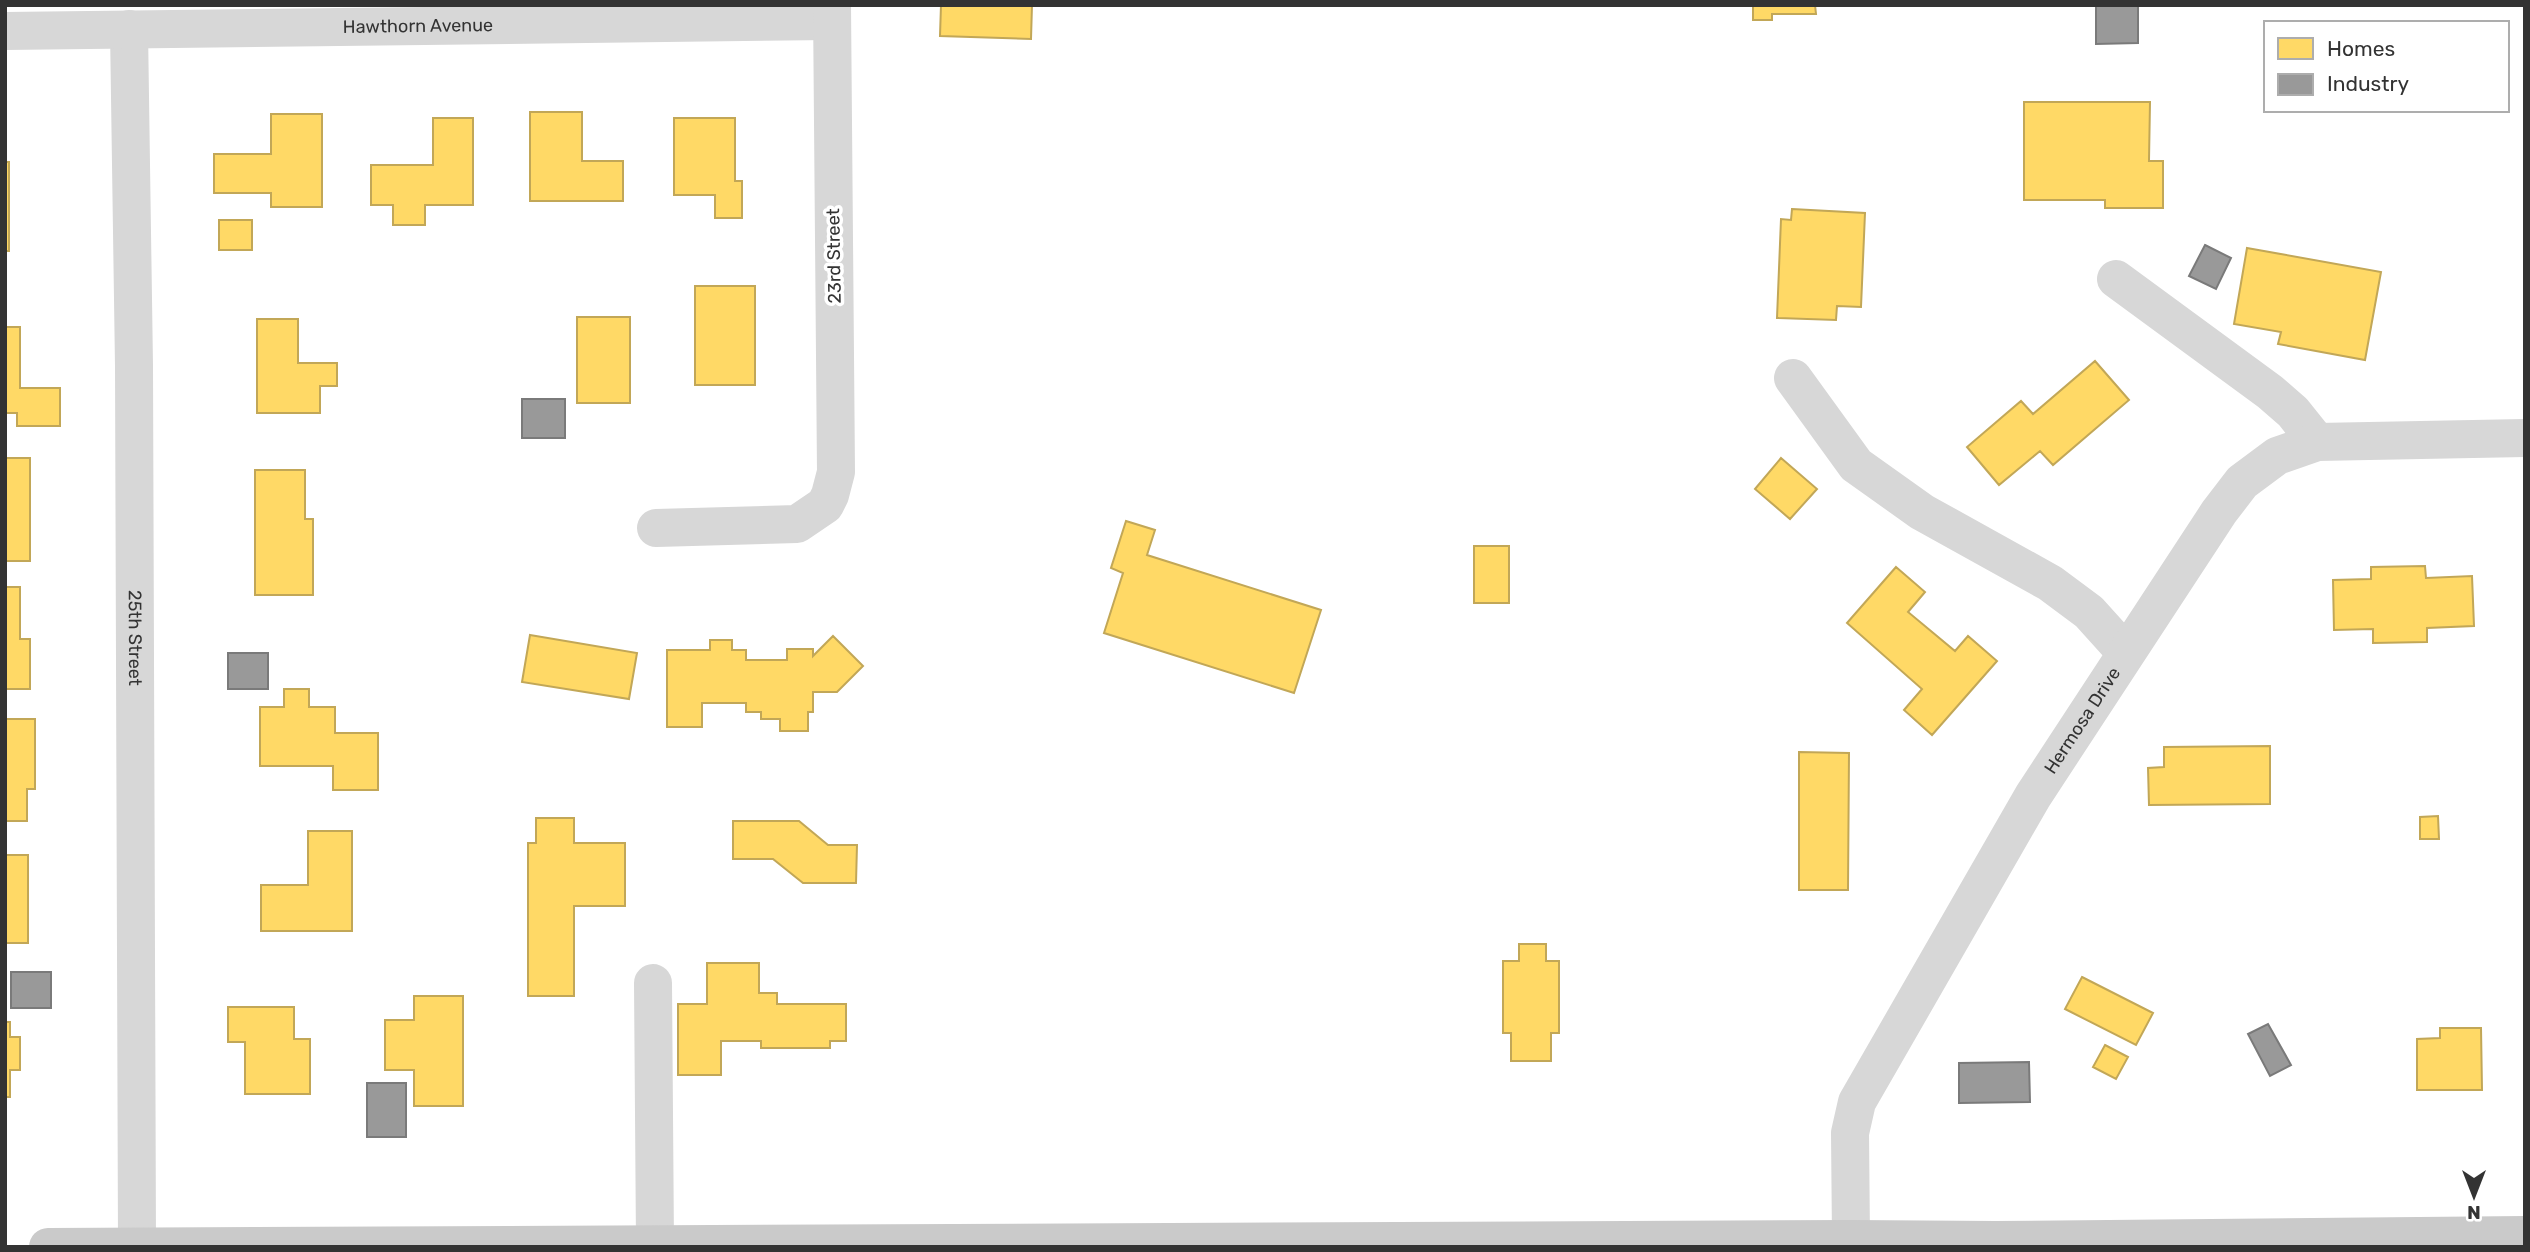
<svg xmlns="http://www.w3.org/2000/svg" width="2530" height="1252" font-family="Rubik,sans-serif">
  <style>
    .homes { fill: #ffd966; stroke: #c2a757; stroke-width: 2 }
    .industry { fill: #999; stroke: #7a7a7a; stroke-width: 2 }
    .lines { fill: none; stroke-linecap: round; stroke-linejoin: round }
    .minor { stroke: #d7d7d7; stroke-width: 38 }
    .major { stroke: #cacaca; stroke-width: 38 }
    .labels { text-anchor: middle; stroke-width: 7; stroke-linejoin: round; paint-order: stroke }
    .street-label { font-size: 18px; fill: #333; stroke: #fff }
  </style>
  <rect width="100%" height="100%" fill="#fff"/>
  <path class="homes" d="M941 5H1032L1031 39 940 36Z
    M1753 5H1815L1816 14H1772V20H1753Z
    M2024 102H2150L2149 161H2163V208H2105V200H2024Z
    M530 112H582V161H623V201H530Z
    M271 114H322V207H271V193H214V154H271Z
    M433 118H473V205H425V225H393V205H371V165H433Z
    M674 118H735V181H742V218H715V195H674Z
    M5 162H9V251H5Z
    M1792 209 1865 213 1861 307 1837 306 1836 320 1777 318 1781 219 1791 220Z
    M219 220H252V250H219Z
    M2247 248 2381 272 2365 360 2278 344 2281 332 2234 324Z
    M695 286H755V385H695Z
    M577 317H630V403H577Z
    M257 319H298V363H337V386H320V413H257Z
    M5 327H20V388H60V426H17V413H5Z
    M2095 361 2129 400 2053 465 2040 451 1999 485 1967 447 2021 401 2033 414Z
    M5 458H30V561H5Z
    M1781 458 1817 489 1790 519 1755 489Z
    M255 470H305V519H313V595H255Z
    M1126 521 1155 530 1147 555 1321 610 1294 693 1104 633 1123 573 1111 568Z
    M1474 546H1509V603H1474Z
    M2425 566 2426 578 2472 576 2474 626 2427 628V642L2373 643V629L2334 630 2333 580 2371 579V567Z
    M1896 567 1925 592 1908 612 1955 651 1968 636 1997 661 1932 735 1904 710 1922 689 1847 623Z
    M5 587H20V639H30V689H5Z
    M530 635 637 653 629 699 522 682Z
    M833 636 863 666 837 692H813V712H808V731H780V719H761V712H746V703H702V727H667V650H710V640H732V650H746V660H787V649H813V656Z
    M284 689H309V707H335V733H378V790H333V766H260V707H284Z
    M5 719H35V789H27V821H5Z
    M2270 746V804L2149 805 2148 768 2164 767V747Z
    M1799 752 1849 753 1848 890H1799Z
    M2438 816 2439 839H2420V817Z
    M536 818H574V843H625V906H574V996H528V843H536Z
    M733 821H799L828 845H857L856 883H803L773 859H733Z
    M308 831H352V931H261V885H308Z
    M5 855H28V943H5Z
    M1519 944H1546V961H1559V1033H1551V1061H1511V1033H1503V961H1519Z
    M707 963H759V993H777V1004H846V1041H830V1048H761V1041H721V1075H678V1004H707Z
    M2082 977 2153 1013 2136 1045 2065 1009Z
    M414 996H463V1106H414V1070H385V1020H414Z
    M228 1007H294V1039H310V1094H245V1042H228Z
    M5 1022H10V1037H20V1070H10V1097H5Z
    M2440 1028H2481L2482 1090H2417V1039L2440 1038Z
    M2105 1045 2128 1057 2116 1079 2093 1067Z"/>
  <path class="industry" d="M2096 5H2138V43L2096 44Z
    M2205 245 2231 258 2216 289 2189 276Z
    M522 399H565V438H522Z
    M228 653H268V689H228Z
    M11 972H51V1008H11Z
    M2268 1024 2291 1065 2270 1076 2248 1034Z
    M2029 1062 2030 1102 1959 1103V1063Z
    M367 1083H406V1137H367Z"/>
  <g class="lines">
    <g class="minor">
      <path id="s1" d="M129 29 134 366 137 1246"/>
      <path id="s2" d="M5 31 831 21"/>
      <path d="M2116 279 2270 392 2293 412 2317 442"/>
      <path d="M1793 378 1856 465 1922 512 2050 583 2089 612 2126 653"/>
      <path d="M656 528 797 524 825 505 830 495 836 472 832 5"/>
      <path d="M653 983 655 1244"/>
      <path id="s3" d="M1851 1239 1850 1133 1857 1102 2033 796 2219 512 2242 482 2277 456 2317 442 2525 438"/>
    </g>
    <path class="major" d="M48 1247 1851 1239 1995 1240 2525 1235"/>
  </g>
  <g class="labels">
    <g class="street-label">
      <text dy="6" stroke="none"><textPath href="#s2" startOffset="413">Hawthorn Avenue</textPath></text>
      <text transform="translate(834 256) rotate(-91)" y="6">23rd Street</text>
      <text dy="6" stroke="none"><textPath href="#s1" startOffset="609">25th Street</textPath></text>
      <text dy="6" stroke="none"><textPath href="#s3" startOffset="581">Hermosa Drive</textPath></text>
    </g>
  </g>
  <rect width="2530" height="1252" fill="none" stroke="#333333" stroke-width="14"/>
  <rect x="2264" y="21" width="245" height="91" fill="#ffffff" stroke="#adadad" stroke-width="2"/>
  <rect x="2278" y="38" width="35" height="21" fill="#ffd966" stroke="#adadad" stroke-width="2"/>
  <text x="2327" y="56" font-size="21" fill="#333333">Homes</text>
  <rect x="2278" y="74" width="35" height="21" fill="#999999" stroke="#adadad" stroke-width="2"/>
  <text x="2327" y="91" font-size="21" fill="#333333">Industry</text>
  <g transform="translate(2474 1196) rotate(180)" stroke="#ffffff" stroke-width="5" paint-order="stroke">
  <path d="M0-5L12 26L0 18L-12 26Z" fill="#333333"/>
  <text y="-10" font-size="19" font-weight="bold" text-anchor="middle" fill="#333333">N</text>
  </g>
</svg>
